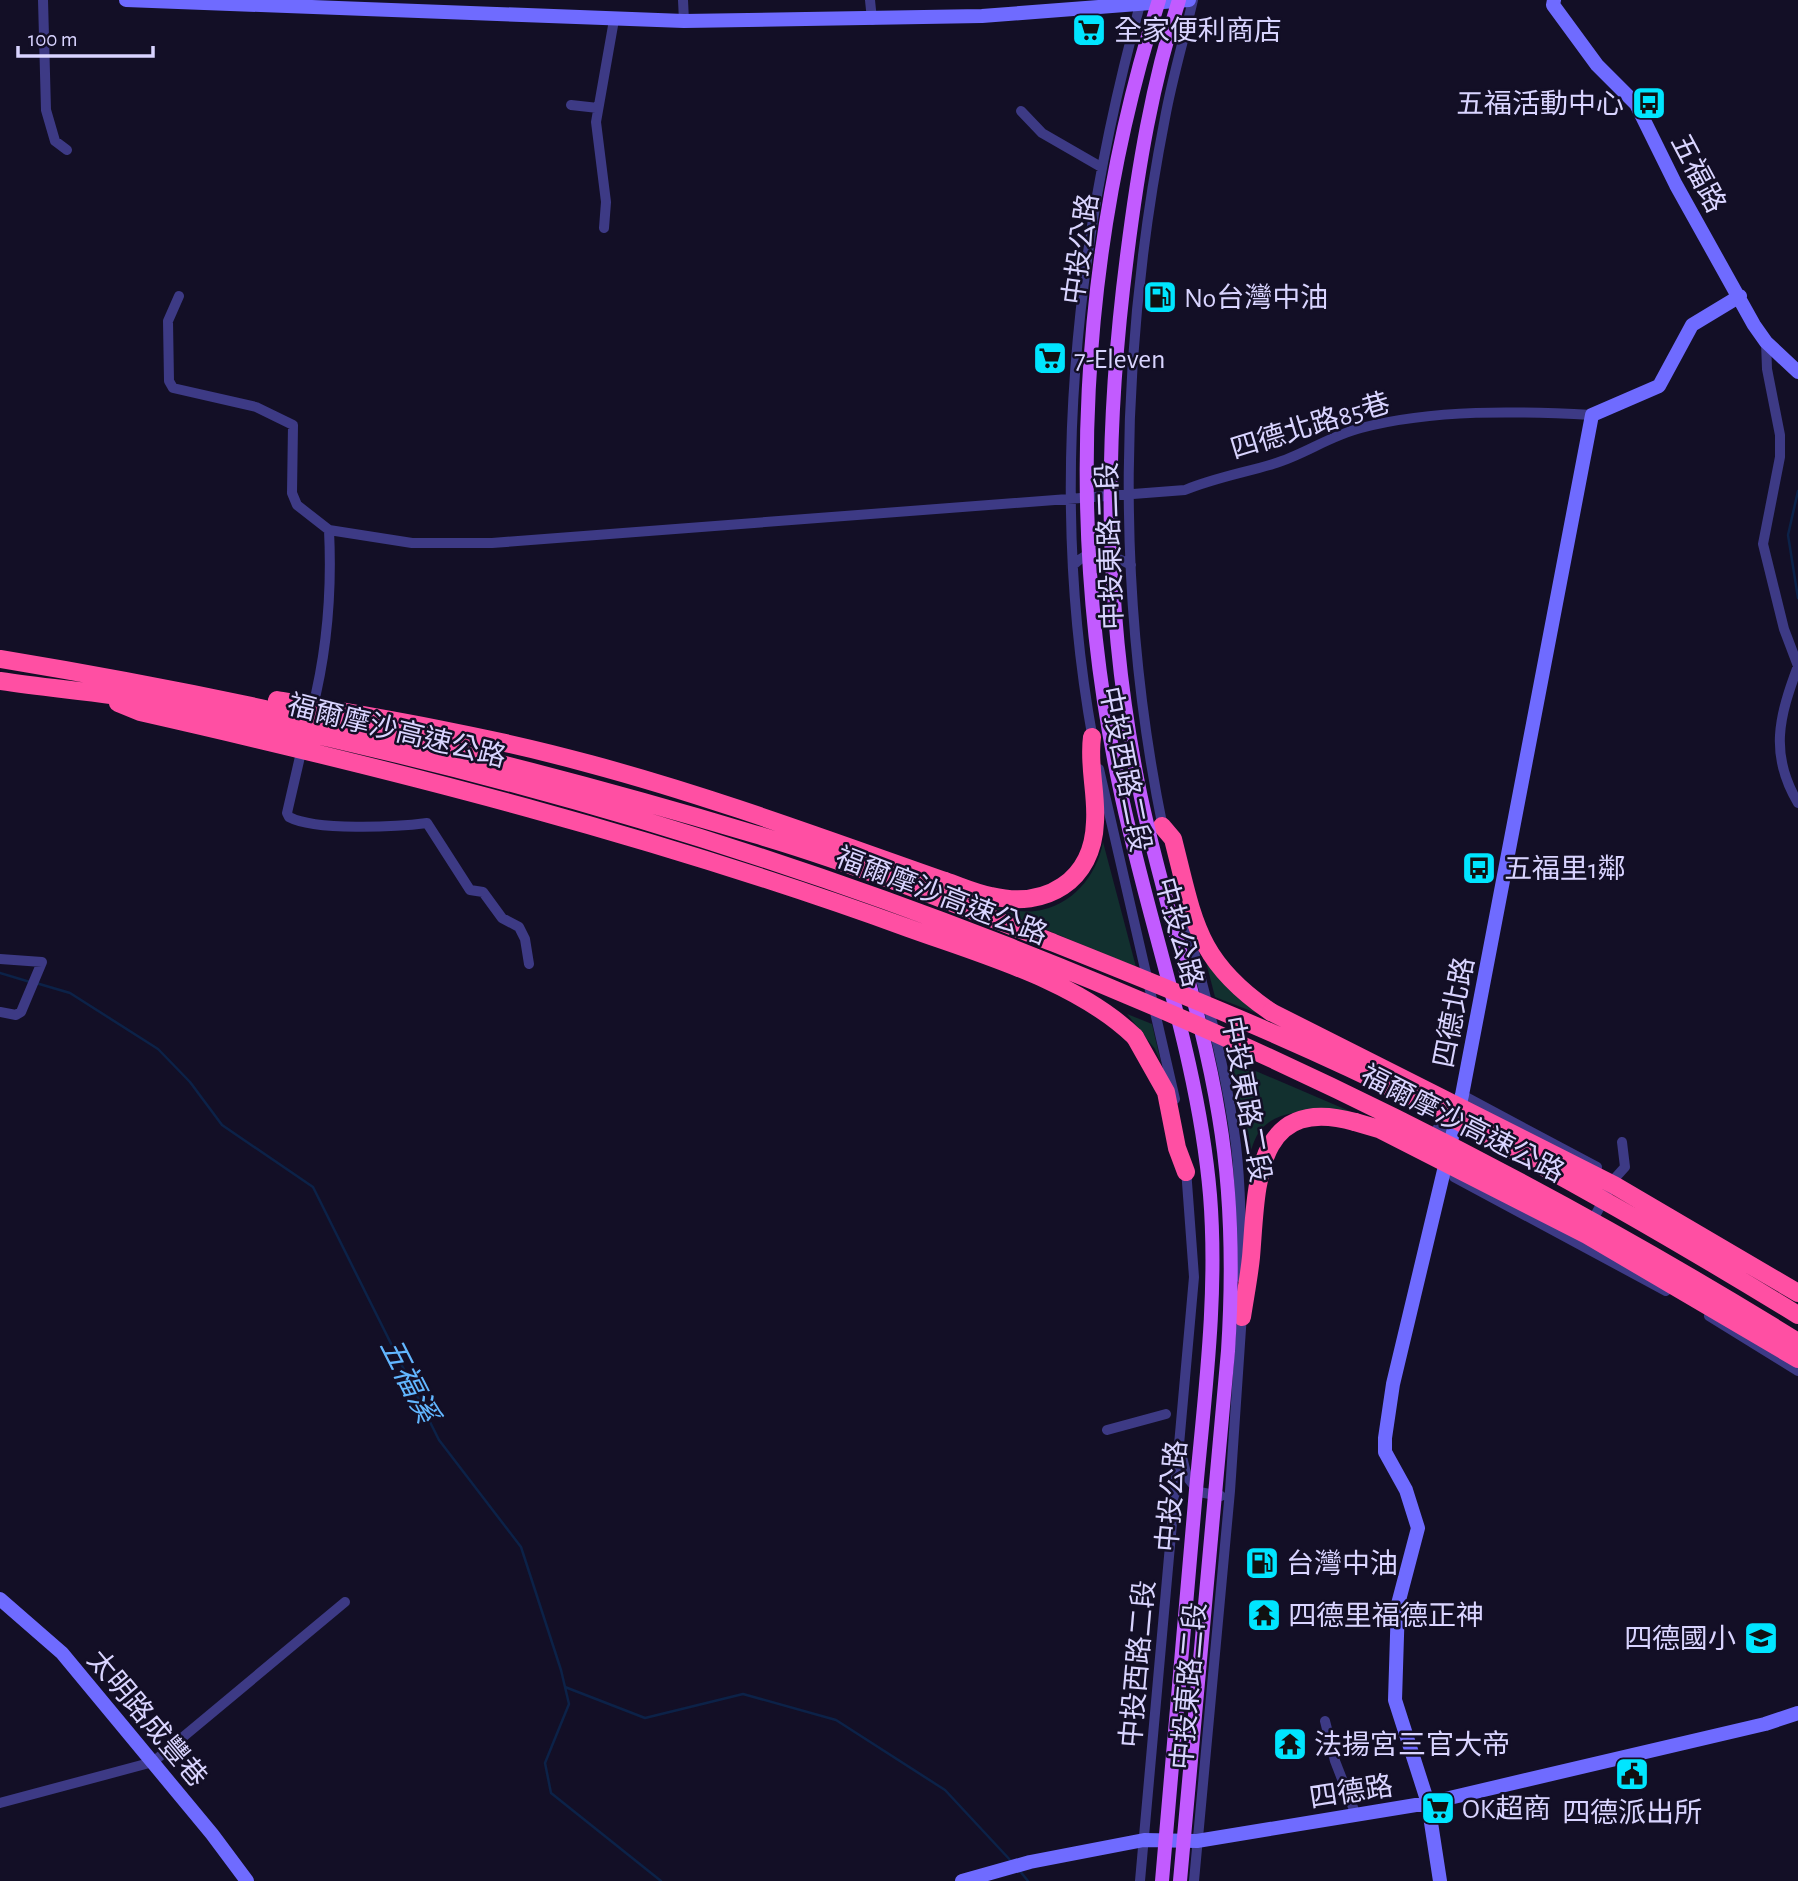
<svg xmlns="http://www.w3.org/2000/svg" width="1798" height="1881" font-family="'Alegreya Sans','Noto Sans TC',sans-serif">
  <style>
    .green { fill: #12302f }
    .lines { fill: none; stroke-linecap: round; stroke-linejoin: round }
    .stream { stroke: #0c2248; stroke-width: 2.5 }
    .street { stroke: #3d3a85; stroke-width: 10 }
    .secondary { stroke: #6f6bff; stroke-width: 14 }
    .highway { stroke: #ff4fa3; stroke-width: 18 }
    .primary-bridge { stroke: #c25bff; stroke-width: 14 }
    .highway-bridge { stroke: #ff4fa3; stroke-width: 18 }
    .labels { text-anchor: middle; stroke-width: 5; stroke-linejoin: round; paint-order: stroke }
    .poi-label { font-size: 28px; fill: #d9d4ff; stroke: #130f26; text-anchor: start }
    .street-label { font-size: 28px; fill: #d9d4ff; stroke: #130f26 }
    .water-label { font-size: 30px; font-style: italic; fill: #62b6ff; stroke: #130f26 }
  </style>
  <rect width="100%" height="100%" fill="#130f26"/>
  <path class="green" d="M1103 842 1136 967 991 907C1005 909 1021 913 1035 911 1071 907 1097 876 1103 842Z
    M1205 958 1264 1016 1215 997Z
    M1127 1014 1152 1024 1161 1063 1155 1049Z
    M1230 1060 1354 1113C1325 1112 1279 1104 1259 1132 1253 1141 1250 1154 1247 1164L1242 1107Z"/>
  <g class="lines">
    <path class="stream" d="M1798 491 1788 535 1798 598
      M0 973 30 982
      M36 983 70 993 158 1049 190 1082 222 1125 313 1187 439 1440 521 1547 561 1670 569 1704 545 1763 551 1793 661 1881
      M565 1687 645 1718 743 1694 836 1720 945 1790 1012 1862
      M1019 1870 1028 1881"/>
    <path class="street" d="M43 0 46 110 55 141 67 150
      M683 0 684 21
      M870 0 872 20
      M571 105 598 108
      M1021 111 1042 133 1101 167
      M604 228 606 202 596 122 614 20
      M179 296 168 321 169 381 173 388 256 407 293 425 292 493 297 505 329 530 412 543H492L1185 490C1214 478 1243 473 1273 464 1304 455 1329 436 1361 428 1434 409 1517 411 1592 415
      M1766 342 1767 369 1780 435V457L1763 544 1784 629 1798 666
      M1073 565C1093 546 1109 553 1131 565
      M1798 666C1779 717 1769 754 1798 803
      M312 710C327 652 332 591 329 530
      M1093 740C1048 494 1075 240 1141 1
      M302 748 287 813 289 817C315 831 396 827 427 823L470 890 483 892 502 918 519 927 525 939 529 964
      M1099 769 1175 1099
      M1163 828C1115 595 1119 352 1165 118 1172 79 1184 39 1193 0
      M1183 910C1203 988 1226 1065 1236 1145 1241 1189 1241 1233 1241 1278
      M0 959 42 962 21 1012 16 1015 0 1012
      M1462 1095 1597 1167
      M1437 1129 1453 1136
      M1454 1177 1666 1291
      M1590 1225 1616 1177 1625 1167 1622 1142
      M1709 1316 1798 1371
      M1107 1430 1166 1414
      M1182 1457 1187 1477 1199 1492 1221 1496
      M1325 1721 1335 1761 1356 1815
      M0 1803 153 1762 345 1602
      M1140 1881 1194 1277 1186 1169
      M1194 1881 1230 1491 1242 1314"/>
    <path class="secondary" d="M126 0 684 21 982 16 1189 0
      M1554 0 1553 5 1597 65 1636 104 1676 185 1754 325 1766 342 1798 372
      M0 1599 62 1653 212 1834 247 1881
      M962 1881 1030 1862 1144 1840 1197 1841 1428 1803 1765 1724 1798 1713
      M1440 1881 1428 1803 1395 1700 1398 1604 1418 1528 1406 1490 1385 1452V1438L1393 1384 1462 1095 1592 415 1659 386 1692 325 1740 296"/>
    <path class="highway" d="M1162 826 1173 839C1194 921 1196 961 1271 1012
      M945 881C960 886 975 893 991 896 1046 909 1093 881 1095 822 1097 793 1088 766 1092 737
      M1135 1037 1166 1092 1177 1148 1186 1172
      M1242 1317C1245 1297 1249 1277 1251 1257 1257 1188 1253 1093 1355 1122"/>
    <path class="primary-bridge" d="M1159 0C1079 250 1065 527 1119 784 1147 921 1198 1055 1210 1195 1218 1293 1205 1392 1196 1490 1185 1621 1173 1751 1162 1881
      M1179 0C1152 83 1138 169 1127 256 1104 435 1103 605 1138 783 1160 895 1201 1004 1219 1117 1232 1194 1233 1273 1228 1351L1180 1881"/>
    <path class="highway-bridge" d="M0 659C255 701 507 760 754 834 856 864 956 904 1054 943 1177 992 1300 1042 1418 1101 1548 1166 1674 1239 1798 1315
      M0 681C51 689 103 692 154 702 737 810 1294 1030 1798 1342
      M277 700C382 718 488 736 590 764 710 796 828 840 945 881
      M118 703 140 712C400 771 658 837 908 928 983 955 1077 981 1135 1037
      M1271 1012 1614 1185 1798 1293
      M1355 1122 1379 1129 1587 1235 1798 1359"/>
  </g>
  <defs>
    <g id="supermarket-square" transform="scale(1.75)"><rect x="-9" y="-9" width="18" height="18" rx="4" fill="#00e5ff" stroke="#130f26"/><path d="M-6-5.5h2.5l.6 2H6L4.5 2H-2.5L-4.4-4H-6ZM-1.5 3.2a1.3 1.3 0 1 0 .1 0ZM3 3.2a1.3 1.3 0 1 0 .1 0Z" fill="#111"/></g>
    <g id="bus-square" transform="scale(1.75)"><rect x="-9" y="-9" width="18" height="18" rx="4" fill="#00e5ff" stroke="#130f26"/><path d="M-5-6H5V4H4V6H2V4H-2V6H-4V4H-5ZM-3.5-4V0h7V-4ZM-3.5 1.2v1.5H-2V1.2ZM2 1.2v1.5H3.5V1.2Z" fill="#111"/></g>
    <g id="fuel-square" transform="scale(1.75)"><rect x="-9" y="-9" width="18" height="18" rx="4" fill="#00e5ff" stroke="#130f26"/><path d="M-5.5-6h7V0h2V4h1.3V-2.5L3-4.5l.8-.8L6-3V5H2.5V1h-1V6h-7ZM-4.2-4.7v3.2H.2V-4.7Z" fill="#111"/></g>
    <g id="temple-square" transform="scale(1.75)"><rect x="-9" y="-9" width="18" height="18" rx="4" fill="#00e5ff" stroke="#130f26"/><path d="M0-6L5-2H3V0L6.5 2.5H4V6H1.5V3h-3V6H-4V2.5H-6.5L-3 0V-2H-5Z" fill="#111"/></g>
    <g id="school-square" transform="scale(1.75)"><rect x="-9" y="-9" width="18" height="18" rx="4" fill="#00e5ff" stroke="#130f26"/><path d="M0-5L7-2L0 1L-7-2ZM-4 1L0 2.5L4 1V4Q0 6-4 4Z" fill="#111"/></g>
    <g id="civic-square" transform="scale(1.75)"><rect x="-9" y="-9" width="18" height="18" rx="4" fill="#00e5ff" stroke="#130f26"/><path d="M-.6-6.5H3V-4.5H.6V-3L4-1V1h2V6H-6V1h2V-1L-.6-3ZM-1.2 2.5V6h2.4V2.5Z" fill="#111"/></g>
  </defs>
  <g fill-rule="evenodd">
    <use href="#supermarket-square" x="1089" y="30"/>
    <use href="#bus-square" x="1649" y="103"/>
    <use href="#fuel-square" x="1160" y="297"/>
    <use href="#supermarket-square" x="1050" y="358"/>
    <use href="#bus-square" x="1479" y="868"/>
    <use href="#fuel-square" x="1262" y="1563"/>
    <use href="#temple-square" x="1264" y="1615"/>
    <use href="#school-square" x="1761" y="1638"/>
    <use href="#temple-square" x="1290" y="1744"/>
    <use href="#civic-square" x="1632" y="1774"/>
    <use href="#supermarket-square" x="1438" y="1808"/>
  </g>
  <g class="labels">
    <g class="poi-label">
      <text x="1114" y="40">全家便利商店</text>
      <text x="1624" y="113" text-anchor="end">五福活動中心</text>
      <text x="1184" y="307">No台灣中油</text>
      <text x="1074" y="368">7-Eleven</text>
      <text x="1504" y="878">五福里1鄰</text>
      <text x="1286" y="1573">台灣中油</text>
      <text x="1288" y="1625">四德里福德正神</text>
      <text x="1736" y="1648" text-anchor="end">四德國小</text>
      <text x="1314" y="1754">法揚宮三官大帝</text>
      <text x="1462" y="1818">OK超商</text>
      <text x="1632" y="1822" text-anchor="middle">四德派出所</text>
    </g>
    <g class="street-label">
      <text transform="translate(1699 173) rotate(62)" y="10">五福路</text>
      <text transform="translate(1080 249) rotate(-82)" y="10">中投公路</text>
      <text transform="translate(1310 425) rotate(-17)" y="10">四德北路85巷</text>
      <text transform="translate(1109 546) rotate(-92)" y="10">中投東路二段</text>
      <text transform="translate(397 730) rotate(14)" y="10">福爾摩沙高速公路</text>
      <text transform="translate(1126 769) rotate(79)" y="10">中投西路二段</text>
      <text transform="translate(942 895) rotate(21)" y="10">福爾摩沙高速公路</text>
      <text transform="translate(1180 932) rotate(75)" y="10">中投公路</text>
      <text transform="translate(1453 1012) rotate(-79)" y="10">四德北路</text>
      <text transform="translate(1247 1099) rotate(80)" y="10">中投東路二段</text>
      <text transform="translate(1463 1123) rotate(27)" y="10">福爾摩沙高速公路</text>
      <text transform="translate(1171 1496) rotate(-85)" y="10">中投公路</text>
      <text transform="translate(1137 1664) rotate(-85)" y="10">中投西路二段</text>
      <text transform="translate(1188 1686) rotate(-85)" y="10">中投東路二段</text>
      <text transform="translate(148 1718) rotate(50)" y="10">太明路成豐巷</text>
      <text transform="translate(1351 1791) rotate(-9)" y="10">四德路</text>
    </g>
    <g class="water-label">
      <text transform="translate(409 1380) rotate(63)" y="10">五福溪</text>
    </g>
  </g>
  <path d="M18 46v10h135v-10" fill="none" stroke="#d9d4ff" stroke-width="3.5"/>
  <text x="28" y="46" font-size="21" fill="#d9d4ff" stroke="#130f26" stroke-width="5" paint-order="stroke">100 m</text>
</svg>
